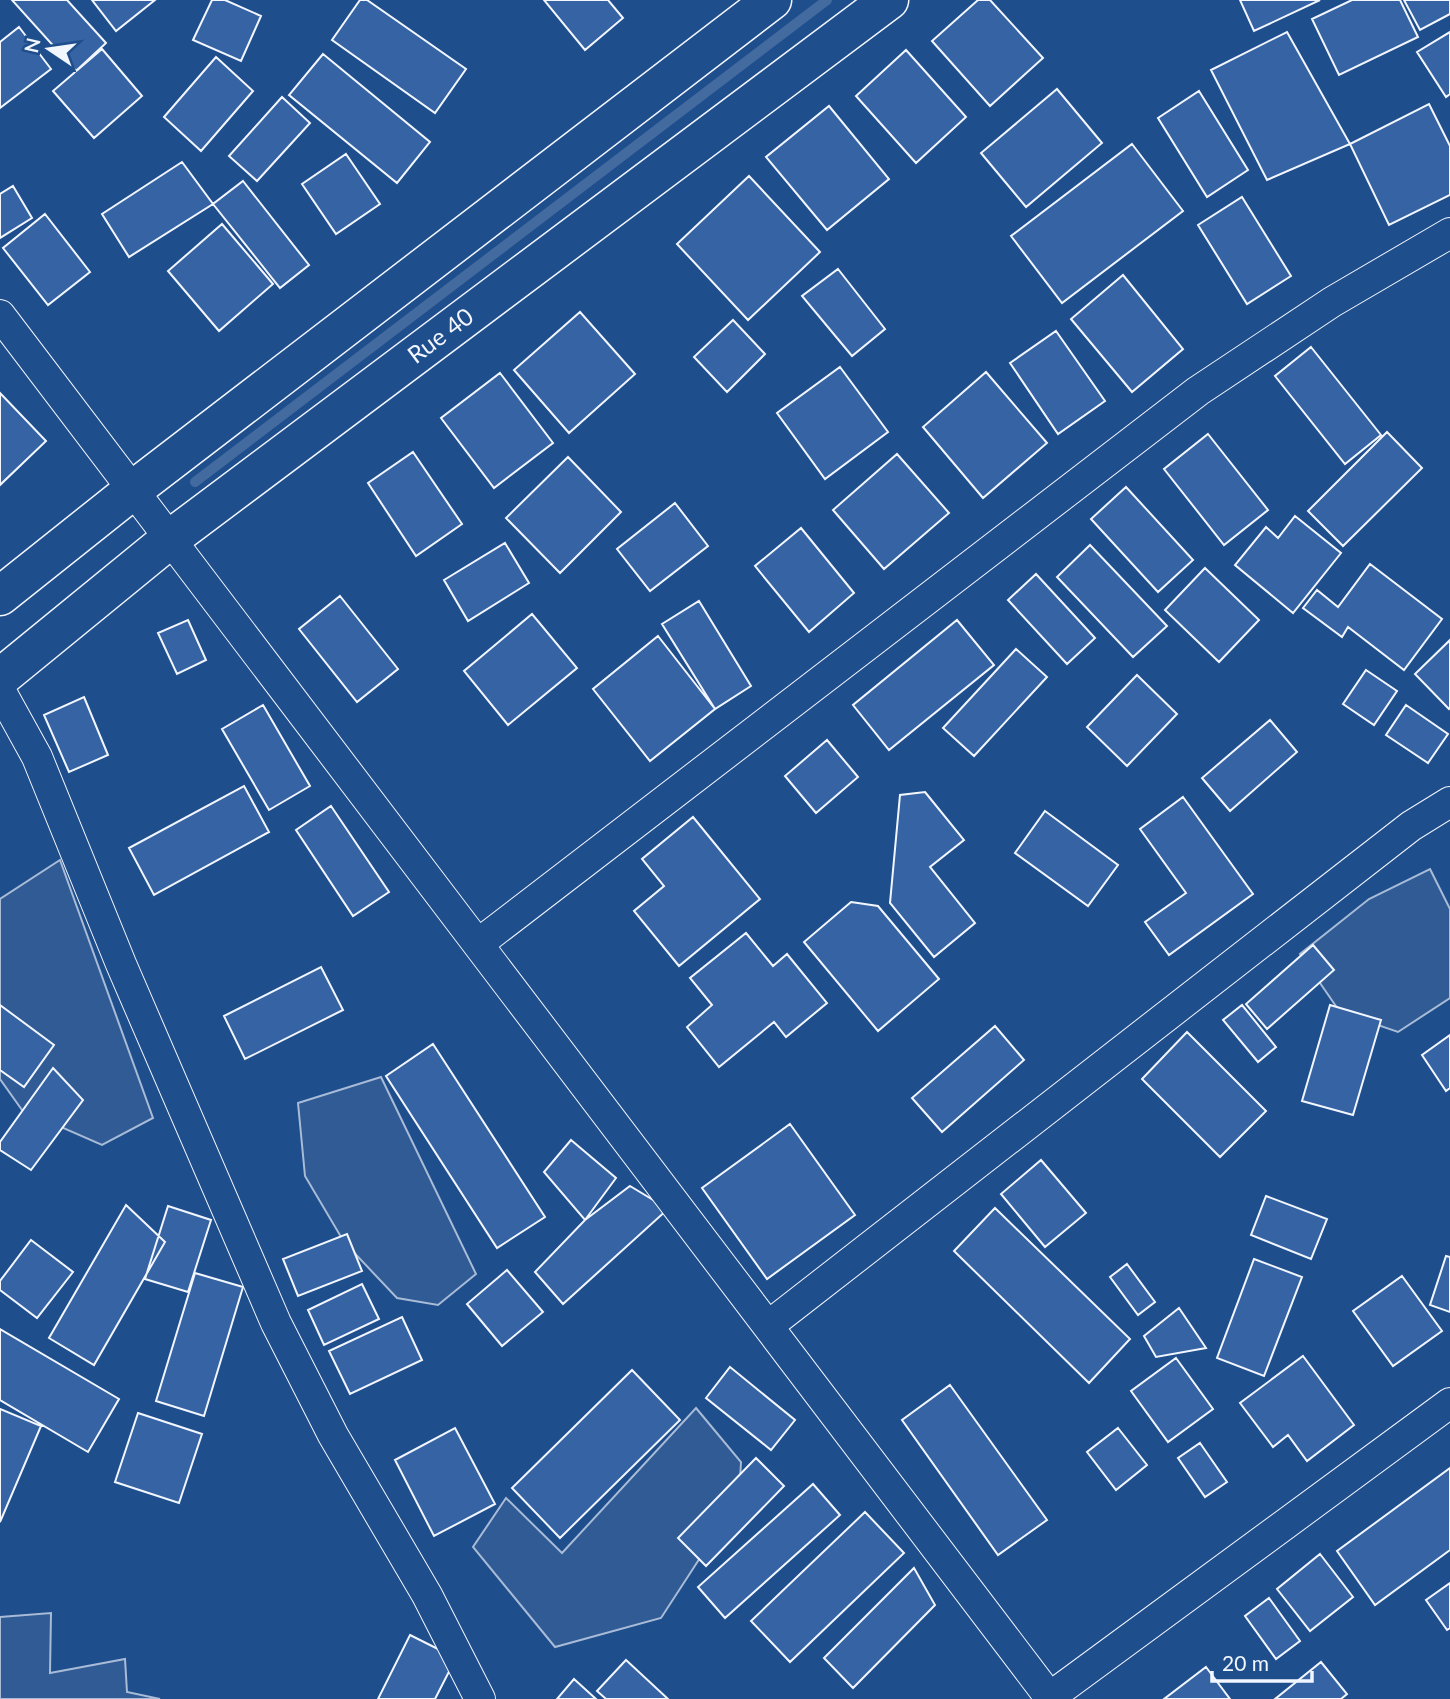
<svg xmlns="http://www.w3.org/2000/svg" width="1450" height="1699" font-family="Lato,sans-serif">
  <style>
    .built { fill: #305b95; stroke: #a8bbd7; stroke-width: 2 }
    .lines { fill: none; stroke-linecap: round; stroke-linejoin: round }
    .stream { stroke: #446ba0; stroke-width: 10 }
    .building { fill: #3563a3; stroke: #f2f6ff; stroke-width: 2 }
    .minor-casing { stroke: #f2f6ff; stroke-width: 32 }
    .secondary-casing { stroke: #f2f6ff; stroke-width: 41 }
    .minor { stroke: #1f4e8c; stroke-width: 30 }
    .secondary { stroke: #1f4e8c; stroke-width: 38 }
    .labels { text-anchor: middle; stroke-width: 5; stroke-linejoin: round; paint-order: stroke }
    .street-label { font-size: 24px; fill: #f2f6ff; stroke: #1f4e8c }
  </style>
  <rect width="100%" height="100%" fill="#1f4e8c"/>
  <path class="built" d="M60 860 153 1118 102 1145 22 1110 0 1079V899Z
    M1430 869 1450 909V998L1398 1032 1340 1012 1300 954 1369 899Z
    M381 1077 476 1274 438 1305 397 1298 344 1242 305 1176 298 1103Z
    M696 1408 741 1462 739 1498 661 1618 555 1647 473 1547 506 1498 562 1553Z
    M51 1613 50 1673 125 1659 127 1692 160 1699H0V1617Z"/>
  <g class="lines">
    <path class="stream" d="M195 482 827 0"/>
  </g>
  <path class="building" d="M12 0H67L106 43 76 71Z
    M92 0H155L116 31Z
    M212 0H225L261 16 241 61 193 40Z
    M360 0H367L466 69 435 113 332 40Z
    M544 0H608L623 18 585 50Z
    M978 0H990L1043 58 990 106 932 41Z
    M1240 0H1320L1254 31Z
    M1352 0H1400L1418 37 1339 75 1312 19Z
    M1404 0H1450V14L1420 30Z
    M19 27 51 69 0 108V42Z
    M1287 32 1350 144 1267 180 1211 70Z
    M1450 32V94L1446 97 1417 52Z
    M102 49 142 96 94 138 53 91Z
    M906 50 966 117 916 163 856 96Z
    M323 54 430 142 397 183 289 95Z
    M216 57 253 91 201 151 164 117Z
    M1057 89 1102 143 1026 207 981 153Z
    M1199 91 1248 170 1207 197 1158 118Z
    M282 97 310 123 257 181 229 156Z
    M1429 104 1450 146V195L1389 225 1350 144Z
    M829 106 889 179 827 230 766 157Z
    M1132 144 1183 211 1062 303 1011 236Z
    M346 154 380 204 336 234 302 184Z
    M182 162 213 204 129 257 102 214Z
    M749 176 820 252 748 320 677 244Z
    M243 181 309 265 280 288 213 204Z
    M13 186 32 218 0 238V194Z
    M1242 197 1291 276 1247 304 1198 225Z
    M45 214 90 272 48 305 3 248Z
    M222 224 273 284 219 331 168 271Z
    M838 269 885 329 852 356 802 296Z
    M1123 275 1183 349 1132 392 1071 319Z
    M580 312 635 374 569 433 514 370Z
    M733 320 765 354 727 392 694 357Z
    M1056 331 1105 401 1058 434 1010 363Z
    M1311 347 1381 435 1345 464 1275 376Z
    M840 367 888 432 825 479 777 413Z
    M986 372 1047 443 983 498 923 427Z
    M500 373 553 443 494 488 441 418Z
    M0 393 46 441 0 485Z
    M1387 432 1422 468 1343 546 1308 511Z
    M1208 434 1268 510 1224 545 1164 469Z
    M413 452 462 524 416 556 368 483Z
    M897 454 949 513 884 569 833 510Z
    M568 457 621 512 560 573 506 518Z
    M1126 487 1193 560 1158 592 1091 519Z
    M675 503 708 546 650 591 617 549Z
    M1295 516 1341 553 1293 613 1235 565 1266 527 1278 538Z
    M801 528 854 593 809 632 755 566Z
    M505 543 529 583 468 621 444 580Z
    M1090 545 1167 626 1133 657 1057 577Z
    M1370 564 1442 619 1404 670 1348 627 1342 637 1303 608 1317 590 1338 607Z
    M1205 568 1259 620 1219 662 1165 610Z
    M1036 574 1095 638 1067 664 1008 600Z
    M340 596 398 669 357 702 299 629Z
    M699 601 751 686 715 709 662 624Z
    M532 614 577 668 508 725 464 671Z
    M188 620 206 660 177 674 158 633Z
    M957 620 994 665 889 750 853 705Z
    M658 636 715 709 650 761 593 689Z
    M1450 640V708L1449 709 1415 674Z
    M1016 649 1047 677 974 756 943 728Z
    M1366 670 1397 691 1374 725 1343 704Z
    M1137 675 1177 714 1127 766 1087 727Z
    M84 697 108 755 69 772 44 715Z
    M263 705 310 786 269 810 222 729Z
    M1406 705 1448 734 1428 763 1386 735Z
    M1270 720 1297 752 1230 811 1202 778Z
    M827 740 858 777 816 813 785 776Z
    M244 786 269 832 154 895 129 848Z
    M925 792 964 840 930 867 975 923 934 957 890 903 900 795Z
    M1183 797 1253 894 1169 955 1145 922 1186 893 1140 829Z
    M331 806 389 892 353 916 296 830Z
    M1045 811 1118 865 1088 906 1015 853Z
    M693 817 760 899 679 966 634 911 664 886 642 859Z
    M851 902 878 906 939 979 878 1031 804 942Z
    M746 933 773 966 787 954 827 1003 786 1037 774 1022 719 1067 687 1027 712 1005 690 978Z
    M1313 945 1334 970 1267 1029 1246 1004Z
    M321 967 343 1010 245 1059 224 1016Z
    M0 1005 54 1045 24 1087 0 1070Z
    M1242 1005 1276 1047 1258 1062 1223 1020Z
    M1330 1005 1381 1020 1353 1115 1302 1101Z
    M995 1026 1024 1060 942 1132 912 1098Z
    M1187 1032 1266 1111 1220 1157 1142 1079Z
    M1450 1035V1088L1446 1091 1422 1055Z
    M433 1044 545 1217 497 1248 386 1076Z
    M53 1068 83 1100 31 1170 0 1150V1142Z
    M790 1124 855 1215 767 1279 702 1188Z
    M571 1140 616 1178 585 1220 544 1172Z
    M1041 1160 1086 1213 1045 1247 1001 1194Z
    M630 1186 668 1209 563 1304 535 1272 585 1220Z
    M1266 1196 1327 1219 1311 1259 1251 1235Z
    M126 1205 165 1242 94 1365 49 1338Z
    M168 1206 211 1220 188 1292 145 1279Z
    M995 1208 1130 1339 1089 1383 954 1251Z
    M347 1234 362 1271 298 1296 283 1259Z
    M31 1240 73 1272 37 1318 0 1290V1281Z
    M1446 1256 1450 1257V1312L1430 1305Z
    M1254 1259 1302 1277 1264 1376 1217 1358Z
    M1127 1264 1155 1302 1138 1315 1110 1277Z
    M507 1270 543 1312 502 1346 467 1304Z
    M195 1273 243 1287 204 1416 156 1401Z
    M1402 1276 1442 1331 1393 1366 1353 1311Z
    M362 1284 379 1319 324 1345 308 1310Z
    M1179 1308 1206 1348 1156 1357 1144 1336Z
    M402 1317 422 1360 350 1394 329 1351Z
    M0 1329 119 1399 88 1452 0 1400Z
    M1303 1356 1354 1425 1307 1461 1288 1435 1273 1447 1240 1403Z
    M1176 1358 1213 1409 1168 1442 1131 1391Z
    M730 1367 795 1420 771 1450 706 1398Z
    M632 1370 680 1420 560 1538 512 1488Z
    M950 1385 1047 1520 998 1555 902 1420Z
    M0 1409 41 1426 0 1522Z
    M138 1413 202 1434 179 1503 115 1482Z
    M455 1428 495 1504 434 1536 395 1460Z
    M1118 1428 1147 1465 1116 1490 1087 1452Z
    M1200 1443 1227 1482 1205 1497 1178 1458Z
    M756 1458 784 1486 706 1566 678 1538Z
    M1450 1468V1550L1375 1605 1337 1551Z
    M813 1484 840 1515 725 1618 698 1587Z
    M865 1512 904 1553 790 1662 751 1621Z
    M1320 1554 1353 1597 1310 1631 1277 1589Z
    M914 1568 935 1605 853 1688 824 1658Z
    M1450 1583V1628L1447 1630 1426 1600Z
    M1269 1598 1300 1641 1276 1659 1245 1616Z
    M410 1635 456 1658 435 1699H378Z
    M626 1660 668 1699H606L597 1691Z
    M1321 1662 1347 1694 1341 1699H1275Z
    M1206 1667 1230 1699H1164Z
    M574 1679 596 1699H557Z"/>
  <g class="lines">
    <g class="minor-casing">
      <path id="minor" d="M0 315 1051 1699
        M0 690 37 757 121 964 276 1323 333 1435 427 1595 480 1699
        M478 944 1198 391 1332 302 1450 233
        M768 1326 1411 826 1450 802
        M1050 1697 1450 1403"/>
    </g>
    <g class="secondary-casing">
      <g id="secondary">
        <path d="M0 596 133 490 772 0"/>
        <path id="s1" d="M0 678 170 539 889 0"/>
      </g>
    </g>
    <use href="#minor" class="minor"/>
    <use href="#secondary" class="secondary"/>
  </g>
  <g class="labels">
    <g class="street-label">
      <text dy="8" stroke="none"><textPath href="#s1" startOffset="558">Rue 40</textPath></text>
    </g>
  </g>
  <g transform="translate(49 49) rotate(283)" stroke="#1f4e8c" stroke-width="5" paint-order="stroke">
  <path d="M0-5L12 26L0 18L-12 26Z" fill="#f2f6ff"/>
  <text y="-10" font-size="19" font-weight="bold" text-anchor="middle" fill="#f2f6ff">N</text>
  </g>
  <path d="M1212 1671v10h100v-10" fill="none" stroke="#f2f6ff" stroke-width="3.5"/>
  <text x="1222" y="1671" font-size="21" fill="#f2f6ff" stroke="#1f4e8c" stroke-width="5" paint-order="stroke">20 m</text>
</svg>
